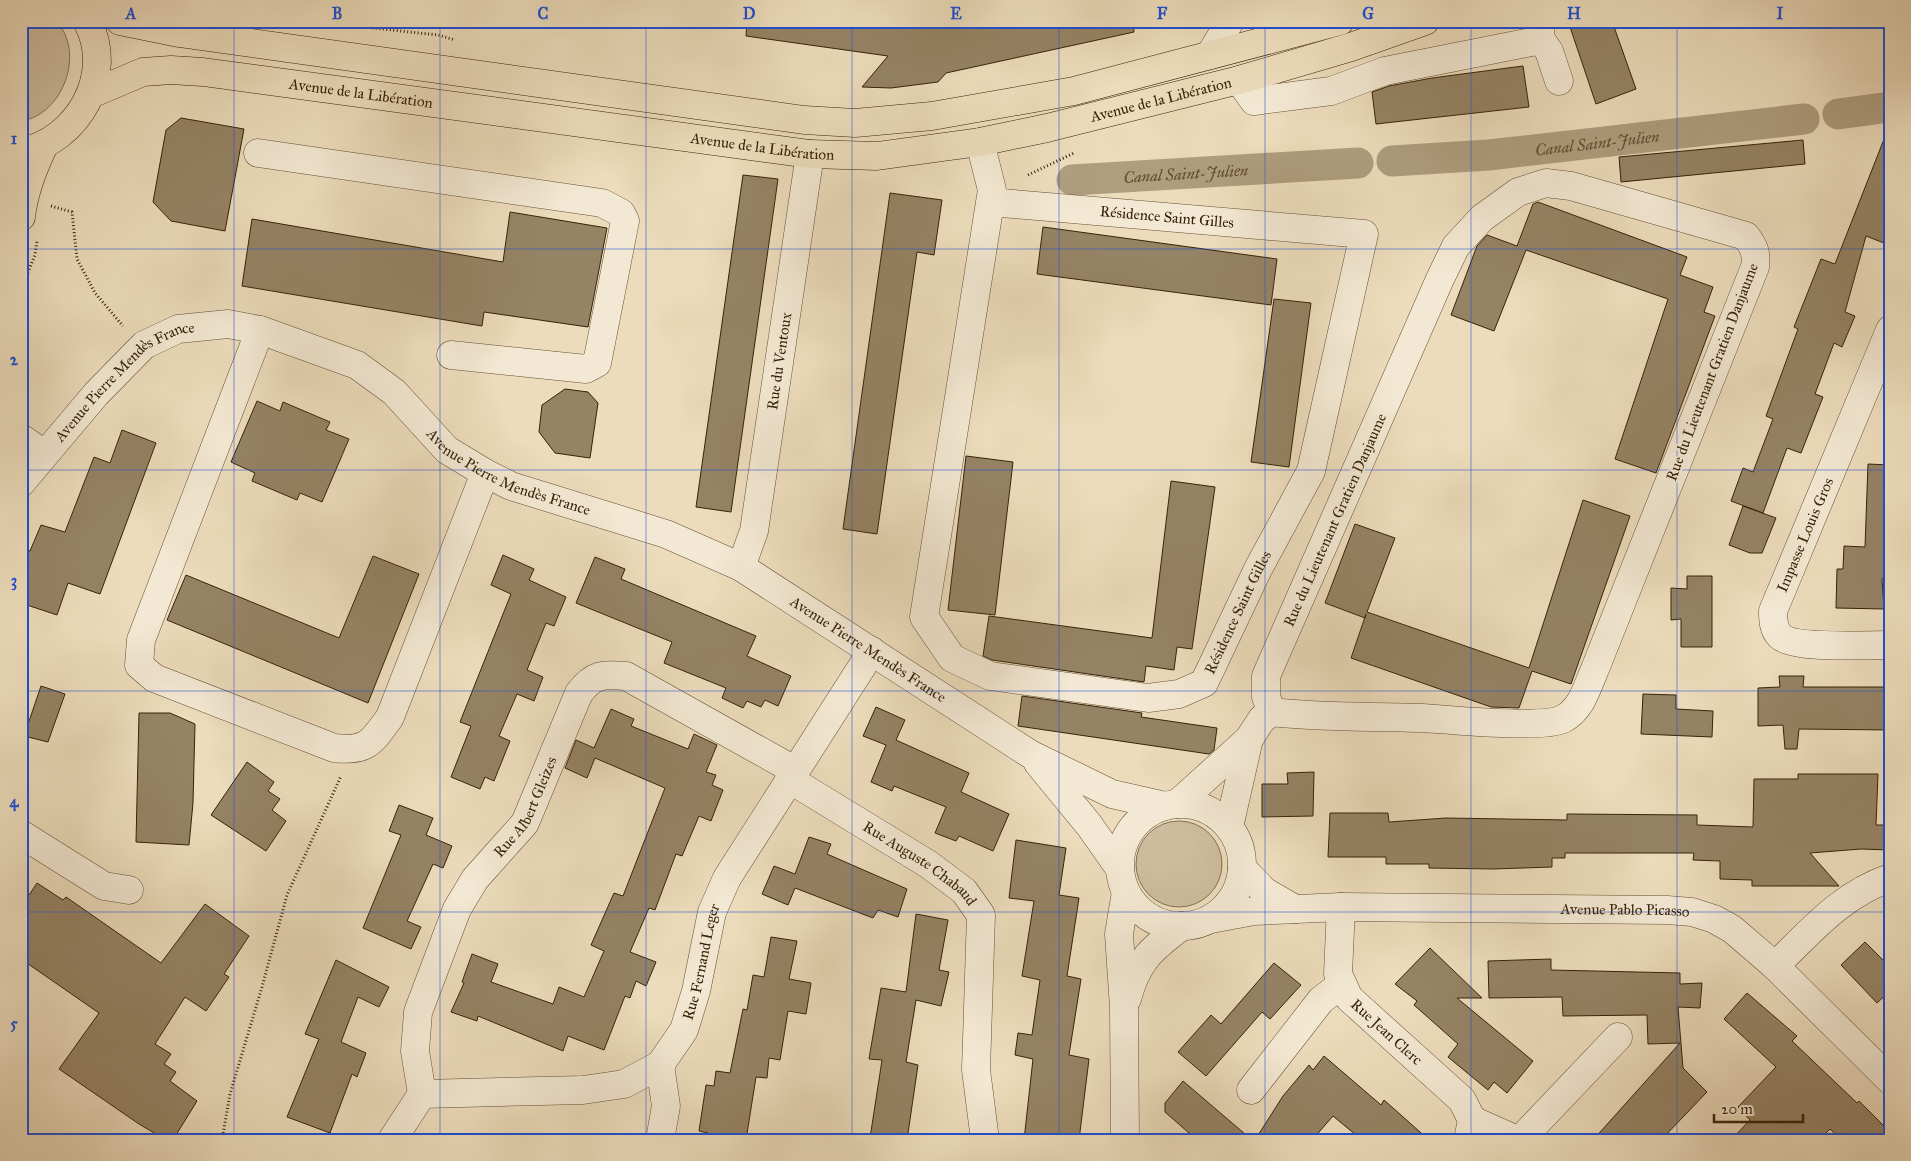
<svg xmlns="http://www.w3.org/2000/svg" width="1911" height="1161" font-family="'IM FELL Great Primer',serif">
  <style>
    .green { fill: #cdbc9d; stroke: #826f52 }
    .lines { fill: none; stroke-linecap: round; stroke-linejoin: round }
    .canal { stroke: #ae9d7e; stroke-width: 31 }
    .building { fill: #958365; stroke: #372208 }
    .minor-casing { stroke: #645035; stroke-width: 29 }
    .major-casing { stroke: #372208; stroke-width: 29 }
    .path { stroke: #372208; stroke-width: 3; stroke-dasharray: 1 2.5; stroke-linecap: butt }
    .minor { stroke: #f3e8d3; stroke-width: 28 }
    .major { stroke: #ecdcbb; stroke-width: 28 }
    .grid { fill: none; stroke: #1d4ed8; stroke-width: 1; stroke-opacity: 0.55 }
    .labels { text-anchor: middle; stroke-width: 4; stroke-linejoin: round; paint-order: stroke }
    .street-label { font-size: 15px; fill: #372208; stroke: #f3e8d3 }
    .water-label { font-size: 16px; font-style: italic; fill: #614d31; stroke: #f3e8d3 }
    .neatline { fill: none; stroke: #1d4ed8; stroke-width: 2 }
    .grid-label { font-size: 16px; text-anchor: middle; font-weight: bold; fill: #1d4ed8 }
  </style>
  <rect width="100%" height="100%" fill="#ecdcbb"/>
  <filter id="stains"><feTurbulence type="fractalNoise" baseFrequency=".004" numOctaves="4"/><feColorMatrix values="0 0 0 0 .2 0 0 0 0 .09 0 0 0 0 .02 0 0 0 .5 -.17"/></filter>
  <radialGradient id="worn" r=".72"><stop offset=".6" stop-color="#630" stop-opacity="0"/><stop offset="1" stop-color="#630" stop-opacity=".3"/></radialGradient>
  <path class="green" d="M21 21H56C86 52 63 115 21 121Z
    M1136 864a43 43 0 1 1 86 0a43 43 0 1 1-86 0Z"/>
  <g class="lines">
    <g class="canal">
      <path d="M1838 114 1890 107"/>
      <path id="s1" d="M1392 161 1489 155 1804 119"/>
      <path id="s2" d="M1072 180 1358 163"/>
    </g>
  </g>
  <path class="building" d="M747 21 1133 22 1134 32 946 73 938 82 891 88 862 87 888 56 746 36Z
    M1568 21H1612L1636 89 1596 104Z
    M1523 66 1529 107 1376 124 1372 92 1389 86 1432 78Z
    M181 118 244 129 225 231 171 221 153 202 166 130Z
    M1888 129 1890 230 1884 243 1866 236 1845 312 1855 316 1842 347 1834 343 1815 394 1823 397 1801 453 1787 448 1763 513 1731 501 1743 468 1753 472 1773 419 1766 416 1798 329 1794 327 1821 259 1835 264Z
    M1803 140 1805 164 1621 182 1619 157Z
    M743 175 778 179 731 512 696 507Z
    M890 193 942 200 934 255 917 252 877 534 843 529Z
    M1538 202 1687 257 1680 275 1713 287 1704 312 1715 316 1656 473 1615 459 1668 299 1526 250 1494 331 1451 315 1477 246 1487 235 1517 246 1533 204Z
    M510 212 607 228 588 327 484 312 482 326 242 286 252 219 503 262Z
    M1043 227 1277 259 1271 305 1037 274Z
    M1274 299 1311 303 1289 467 1251 462Z
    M565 389 588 392 598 403 590 458 555 453 539 432 542 405Z
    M257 401 280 411 283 402 330 422 326 430 349 439 322 502 300 493 297 500 252 481 255 473 231 462Z
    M122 430 156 443 100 594 68 583 57 615 21 603V548L30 551 41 525 65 532 94 457 110 463Z
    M966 456 1013 462 995 615 948 610Z
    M1868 464 1890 465V580L1882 579 1884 609 1836 608 1837 569H1843L1844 546 1865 547Z
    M1171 481 1215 487 1192 649 1177 647 1174 670 1146 666 1144 682 992 660 983 656 989 616 1152 638Z
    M1583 500 1630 516 1571 684 1532 671 1519 708 1491 707 1351 658 1366 614 1365 618 1325 603 1355 524 1395 538 1367 612 1529 668Z
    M1743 506 1776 518 1762 553H1750L1729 545Z
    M503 555 534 569 529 580 566 597 554 626 546 623 527 670 543 677 534 701 517 694 499 736 510 741 494 781 485 777 480 789 451 777 471 726 460 722 511 594 491 585Z
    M373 556 419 574 368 703 167 620 186 575 339 638Z
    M595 557 625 569 621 579 756 636 747 656 791 676 778 706 765 700 761 707 747 701 743 708 722 698 726 688 664 663 672 642 576 603Z
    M1687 576H1712V647H1681V619L1671 620V588L1687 589Z
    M1779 676H1804L1803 687H1890V730L1799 729 1797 749H1785L1783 725 1758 726V688L1780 687Z
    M41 686 65 694 48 742 24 736Z
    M1643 694 1676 695V709L1713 711 1712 737 1641 734Z
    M1022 696 1142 713 1141 717 1217 728 1214 750 1209 754 1018 726Z
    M876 707 905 720 896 740 969 773 961 792 1009 814 993 851 959 836 956 841 935 833 946 807 894 786 892 791 871 782 886 745 863 736Z
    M611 709 634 719 631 726 688 749 694 734 717 745 706 772 716 775 712 785 723 790 711 821 699 816 682 856 676 854 655 910 649 908 630 952 656 962 646 986 636 981 630 998 625 996 604 1050 568 1036 563 1051 478 1016 477 1021 451 1012 464 983 462 982 472 954 498 964 491 982 553 1004 559 987 584 997 604 951 591 945 614 893 623 896 665 788 595 758 587 778 565 768 576 740 594 748Z
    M139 713H170L195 724 193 803 189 845 136 842Z
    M247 762 274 782 268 791 280 799 272 810 286 821 266 851 211 815Z
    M1314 772 1313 816 1262 817V784H1288L1287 773Z
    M1798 774H1878L1876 825H1889V850L1861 849 1810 853 1839 886H1752V880L1720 879V861L1693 860 1694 853H1565V858H1552V867L1493 869 1429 868V864H1386V857H1328L1330 813H1388L1389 822 1446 818 1567 820V814L1697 815V825L1753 827 1754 779H1798Z
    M399 805 433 818 426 835 452 846 443 868 433 864 407 921 421 927 411 949 363 928 401 835 389 831Z
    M809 837 831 844 827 854 907 889 898 917 878 910 873 918 795 888 788 905 762 894 774 866 795 874Z
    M1016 840 1066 848 1059 895 1079 898 1067 976 1081 979 1069 1055 1089 1059 1079 1140H1024L1033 1059 1015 1055 1018 1033 1032 1035 1040 980 1022 976 1034 901 1009 898Z
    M37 883 63 900 66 897 161 963 205 904 249 936 224 974 229 977 206 1011 185 997 155 1044 171 1054 164 1064 176 1072 170 1081 197 1101 173 1140H166L139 1124 59 1069 99 1013 21 959V890L29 895Z
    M916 914 948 920 939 970 949 972 941 1006 916 1000 906 1062 918 1065 907 1140 870 1138 882 1060 869 1059 881 988 906 992Z
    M771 937 797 941 789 979 811 983 806 1014 788 1011 780 1060 769 1058 767 1078 756 1077 746 1140H707L708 1133 699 1131 706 1085 714 1086 716 1071 730 1073 743 1009 747 1010 753 975 764 977Z
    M1865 942 1890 967V991L1877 1003 1841 965Z
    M1430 948 1482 998H1457L1533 1061 1507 1093 1494 1082 1488 1090 1448 1057 1458 1044 1414 1005 1417 1001 1395 984Z
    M1551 959V970L1680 973V984L1702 983 1700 1008 1678 1007 1683 1068 1707 1092 1661 1140H1593L1680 1043 1648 1044 1647 1015 1563 1016 1562 997 1489 998 1488 961Z
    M336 960 389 987 379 1007 358 997 341 1042 366 1053 357 1077 352 1074 330 1133 287 1117 319 1039 305 1034Z
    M1274 963 1301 985 1270 1019 1262 1012 1206 1076 1178 1052 1211 1015 1221 1024Z
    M1747 993 1797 1036 1792 1041 1857 1103 1859 1101 1890 1132V1140H1842L1830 1129 1819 1140H1731L1750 1120 1738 1107 1776 1067 1724 1019Z
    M1324 1056 1381 1105 1384 1100 1429 1140H1362L1333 1116 1312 1140H1255L1283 1096 1309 1065 1313 1070Z
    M1183 1081 1252 1140H1197L1165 1112V1103Z"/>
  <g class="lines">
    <g class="minor-casing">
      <g id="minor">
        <path d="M1541 40 1549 51 1559 81"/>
        <path d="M1210 55 1230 21"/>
        <path d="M1239 80 1254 101 1331 91 1385 71 1541 40 1539 21"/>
        <path id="s3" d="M980 142 992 190 924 617 952 658 990 676 1148 698 1179 694 1204 683 1258 569 1311 471 1364 234 990 202"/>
        <path d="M258 153 602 203 621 213 625 221 597 363 586 369 451 355"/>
        <path d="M1546 183 1571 186 1746 236C1754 247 1757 253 1755 267L1595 669C1587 687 1582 709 1563 719 1542 729 1452 720 1423 718 1372 716 1322 718 1272 712L1266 697V676L1440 279 1456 246 1482 218 1518 192Z"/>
        <path d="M260 330 141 640 139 665 154 678 334 748C367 752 372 742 390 717L485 473"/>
        <path d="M1890 330 1773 611C1773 619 1773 629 1780 636 1793 649 1868 645 1890 645"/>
        <path d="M21 438 44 454"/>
        <path id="s4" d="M21 483 96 394 144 345 178 329 228 324 260 330 357 365 394 392 447 450 485 473 511 486 666 534 741 567 1030 754 1112 794 1165 806"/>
        <path id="s5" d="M741 567 754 531 810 154"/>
        <path d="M1038 763 1089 825 1120 869"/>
        <path id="s6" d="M789 779 928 864 964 891 981 915 976 1070 985 1140"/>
        <circle cx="1181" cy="865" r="61"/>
        <path d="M1177 804 1249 739 1262 719 1272 712"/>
        <path d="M1229 827 1249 739"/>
        <path d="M21 834 104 886 129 890"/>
        <path d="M1242 868 1264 891 1295 909"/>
        <path id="s7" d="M1341 907 1338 974 1349 998 1462 1100 1472 1120 1468 1140"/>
        <path id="s8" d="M1211 919 1254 911 1341 907 1667 910 1692 912 1714 919 1732 929 1775 966 1890 1080"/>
        <path d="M1775 966C1810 932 1842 894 1890 878"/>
        <path d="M1127 999C1137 961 1151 949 1182 926"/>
        <path d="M1251 1090 1321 1000 1342 984"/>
        <path id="s9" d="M422 1094 583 1090 624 1084 660 1065 684 1030 696 991 712 912 727 878 872 651"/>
        <path d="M1472 1120 1517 1140"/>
        <path id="s10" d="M392 1140 422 1094 415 1051 418 1012 457 909 475 879 525 823 579 693C594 674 602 674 626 676L794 770"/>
        <path d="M660 1140 666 1106 660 1065"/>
        <path d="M1125 1140 1124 1008 1119 934 1126 892"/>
        <path d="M1520 1140 1618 1037"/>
      </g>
    </g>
    <g class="major-casing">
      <g id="major">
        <path d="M120 21 179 33 804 120 855 123 932 116 1074 91 1340 21"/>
        <path id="s11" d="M91 94 143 72 171 70 203 72 810 154 877 156 980 142 1047 128 1239 80 1351 47 1425 21"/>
        <path d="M21 152C78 141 116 74 87 21"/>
        <path d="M21 217C24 191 33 169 44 145"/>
      </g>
    </g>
    <path class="path" d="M355 26 438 35 455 40
      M1028 175 1074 153
      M51 206 72 212 77 259 95 293 123 326
      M21 289 35 255 37 241
      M222 1140 230 1094 262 987 287 895 341 776"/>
    <use href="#minor" class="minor"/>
    <use href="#major" class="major"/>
  </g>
  <path class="grid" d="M234 21V1140M440 21V1140M646 21V1140M852 21V1140M1059 21V1140M1265 21V1140M1471 21V1140M1677 21V1140M21 249H1890M21 470H1890M21 691H1890M21 912H1890"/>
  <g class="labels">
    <g class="street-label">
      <text dy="5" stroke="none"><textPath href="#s11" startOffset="276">Avenue de la Libération</textPath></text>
      <text dy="5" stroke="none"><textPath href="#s11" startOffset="1086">Avenue de la Libération</textPath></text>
      <text dy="5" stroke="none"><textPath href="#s11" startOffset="681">Avenue de la Libération</textPath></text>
      <text transform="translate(1167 217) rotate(5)" y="5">Résidence Saint Gilles</text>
      <text dy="5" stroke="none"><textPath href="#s5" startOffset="210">Rue du Ventoux</textPath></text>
      <text transform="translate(1712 372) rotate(-69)" y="5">Rue du Lieutenant Gratien Danjaume</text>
      <text dy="5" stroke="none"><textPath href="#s4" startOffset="148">Avenue Pierre Mendès France</textPath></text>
      <text dy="5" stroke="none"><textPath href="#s4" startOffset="598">Avenue Pierre Mendès France</textPath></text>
      <text transform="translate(1335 520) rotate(-66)" y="5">Rue du Lieutenant Gratien Danjaume</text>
      <text transform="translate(1805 535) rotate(-67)" y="5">Impasse Louis Gros</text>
      <text dy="5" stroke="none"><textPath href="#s3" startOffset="870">Résidence Saint Gilles</textPath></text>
      <text dy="5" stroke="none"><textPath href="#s4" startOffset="1002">Avenue Pierre Mendès France</textPath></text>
      <text dy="5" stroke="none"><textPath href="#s10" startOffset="372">Rue Albert Gleizes</textPath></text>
      <text dy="5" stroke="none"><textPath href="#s6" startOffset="156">Rue Auguste Chabaud</textPath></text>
      <text dy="5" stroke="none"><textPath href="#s8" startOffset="415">Avenue Pablo Picasso</textPath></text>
      <text dy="5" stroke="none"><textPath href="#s9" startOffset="356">Rue Fernand Leger</textPath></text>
      <text dy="5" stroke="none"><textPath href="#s7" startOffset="144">Rue Jean Clerc</textPath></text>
    </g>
    <g class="water-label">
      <text dy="6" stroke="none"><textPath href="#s1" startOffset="206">Canal Saint-Julien</textPath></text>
      <text dy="6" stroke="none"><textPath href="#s2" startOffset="114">Canal Saint-Julien</textPath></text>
    </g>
  </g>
  <rect width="1911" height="1161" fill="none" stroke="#ecdcbb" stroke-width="55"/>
  <path d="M1714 1114v8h89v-8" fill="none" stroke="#372208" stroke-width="2.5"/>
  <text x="1721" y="1114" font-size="15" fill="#372208" stroke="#f3e8d3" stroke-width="4" paint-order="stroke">20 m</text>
  <rect x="28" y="28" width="1856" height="1106" class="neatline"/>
  <g class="grid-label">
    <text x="131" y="19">A</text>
    <text x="337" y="19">B</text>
    <text x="543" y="19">C</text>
    <text x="749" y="19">D</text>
    <text x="956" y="19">E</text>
    <text x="1162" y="19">F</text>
    <text x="1368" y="19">G</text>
    <text x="1574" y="19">H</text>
    <text x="1780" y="19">I</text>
    <text x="14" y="144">1</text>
    <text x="14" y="365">2</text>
    <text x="14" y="586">3</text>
    <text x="14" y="807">4</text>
    <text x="14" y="1029">5</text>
  </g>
  <rect width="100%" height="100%" filter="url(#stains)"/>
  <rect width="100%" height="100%" fill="url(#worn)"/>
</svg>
